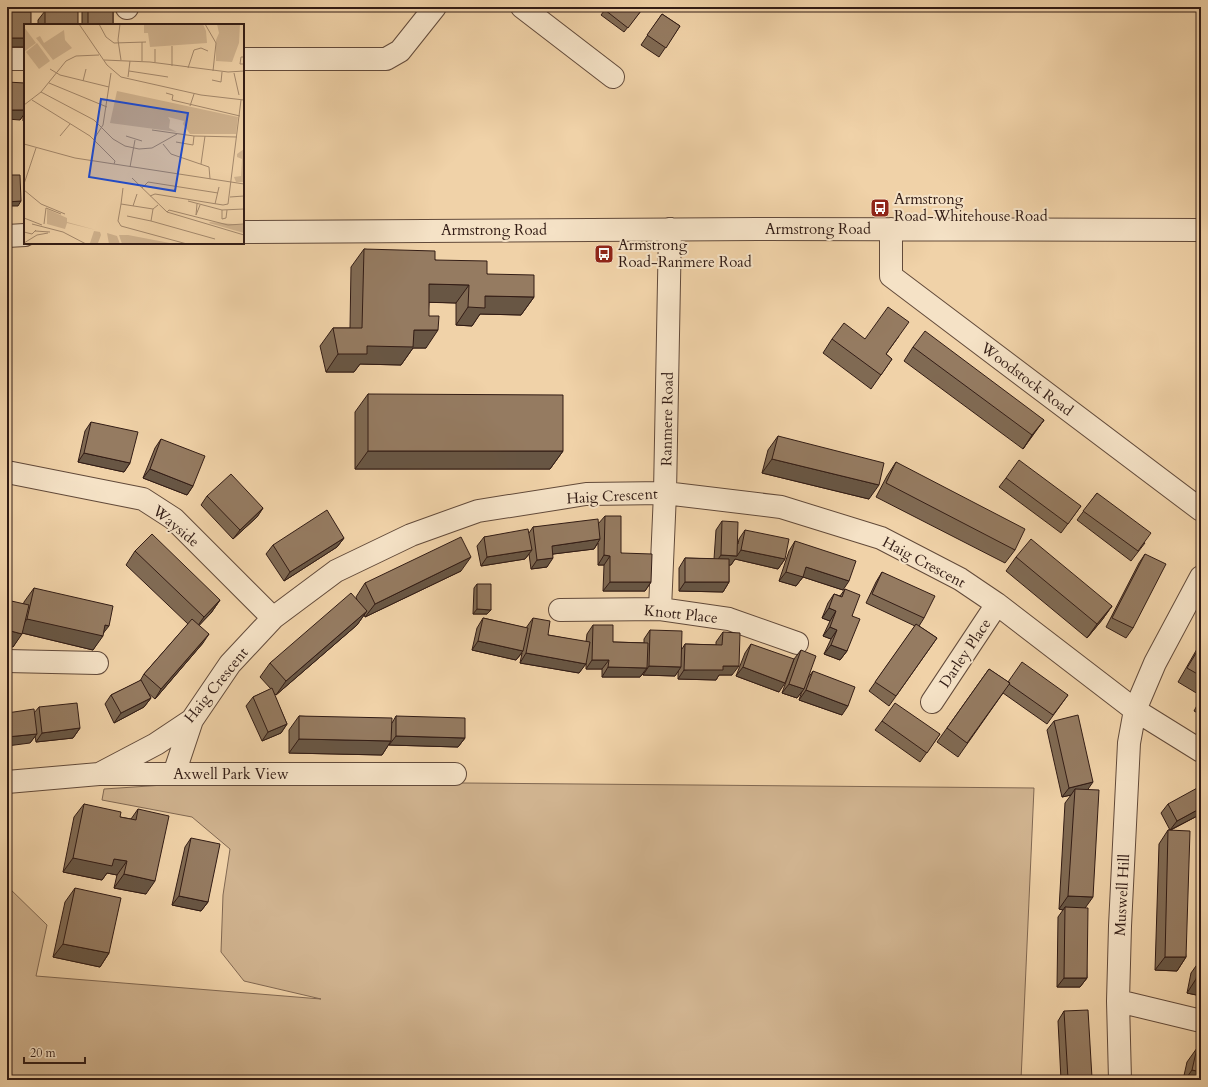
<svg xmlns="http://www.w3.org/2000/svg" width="1208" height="1087" font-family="Cardo,serif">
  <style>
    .green { fill: #d0b38f; stroke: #816852 }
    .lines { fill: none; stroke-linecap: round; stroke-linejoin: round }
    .minor-casing { stroke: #624a3a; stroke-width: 24 }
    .minor { stroke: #f5e2c6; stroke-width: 22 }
    .wall { fill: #806a53; stroke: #321c15 }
    .shaded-wall { fill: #685644; stroke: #321c15 }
    .building { fill: #957b61; stroke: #321c15 }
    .labels { text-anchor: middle; stroke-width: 4; stroke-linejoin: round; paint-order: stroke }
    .poi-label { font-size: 15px; fill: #321c15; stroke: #f5e2c6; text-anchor: start }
    .street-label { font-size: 15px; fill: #321c15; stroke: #f5e2c6 }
    .inset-road { fill: none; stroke: #a4896d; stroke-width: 1 }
    .view { fill: #1d4ed8; fill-opacity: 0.15; stroke: #1d4ed8; stroke-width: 2 }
    .inset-edge { fill: none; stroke: #321c15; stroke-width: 2 }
  </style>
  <rect width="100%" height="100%" fill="#f0d2a8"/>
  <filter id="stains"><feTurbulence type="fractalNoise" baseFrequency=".005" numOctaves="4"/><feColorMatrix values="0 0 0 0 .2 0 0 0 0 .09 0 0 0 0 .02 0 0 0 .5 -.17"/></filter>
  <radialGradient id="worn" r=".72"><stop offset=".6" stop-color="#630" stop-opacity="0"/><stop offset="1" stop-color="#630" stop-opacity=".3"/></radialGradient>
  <path class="green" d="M466 783 1034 788 1021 1080H7V886L47 925 36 976 321 999 244 981 221 952 223 895 230 849 192 817 102 800 104 789 179 784Z"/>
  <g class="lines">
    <g class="minor-casing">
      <path id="minor" d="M522 7 613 77
        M127 8V7
        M7 59H25
        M243 59H386L400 51 435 7
        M891 229V276L1201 510
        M243 232 758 229 1201 230
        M7 236 25 235
        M7 472 143 499 174 519 273 618
        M660 609 665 493 670 229
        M560 610 660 609 729 619 797 643
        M7 661 97 663
        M932 702 997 604
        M99 774 156 744 192 720 230 664 273 618 336 571 411 535 478 511 586 494 665 493 781 507 881 538 960 579 997 604 1135 710 1201 751
        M174 774 192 720
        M7 782 99 774H455
        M1118 1001 1201 1021
        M1120 1080 1118 1001 1120 926 1129 743 1135 710 1155 663 1201 577"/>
    </g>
    <use href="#minor" class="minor"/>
  </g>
  <path class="wall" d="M82 7H113V25H82Z
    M607 7H644L624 32 601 15Z
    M678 7H684L682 10Z
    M45 11 78 25H38V20Z
    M662 14 680 26 659 57 641 45Z
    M25 83V121H23V115L20 120Z
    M364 249 435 260 487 274 534 297 521 315 480 314 472 326 456 325V303L429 302 426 348H413L401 365 360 364 354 372H326L320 346 333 328H350L351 267Z
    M899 336 886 354 892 359 871 389 823 353 832 339H865Z
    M913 347 1044 420 1023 449 904 361Z
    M368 394 563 451 550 469H355V412Z
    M91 422 130 463 124 472 78 462 85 431Z
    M778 436 869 499 762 473 768 450Z
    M161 439 193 486 187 495 143 478 155 448Z
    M896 462 1015 550 1005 563 876 497 887 476Z
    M1006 478 1081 506 1061 533 999 487Z
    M1097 493 1145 543 1131 561 1077 520Z
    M207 496 263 508 257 517 233 539 201 505Z
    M605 516 621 553 651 582 645 591H603L604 565H598V543L594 549 553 554 547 567 531 569 529 554 525 559 481 566 477 546 484 537 529 533 533 527 598 524Z
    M722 521 738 544 739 539 745 530 785 559 778 569 735 559 731 565H729V582L723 592 679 591V568L685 558 714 559 716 530Z
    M344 538 337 547 284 581 266 554 273 545Z
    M795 541 843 590 803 577 796 586 779 581 789 551Z
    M135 551 220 600 211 613 199 625 203 643 155 699 148 693 151 698 144 707 114 723 105 704 111 695 140 681 144 674 188 624 126 565Z
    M1145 554 1133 628 1126 638 1106 627 1139 563Z
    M1016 557 1112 606 1102 620 1087 638 1006 571Z
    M461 571 365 617 364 615 357 625 276 695 273 692 287 724 281 733 262 741 246 706 253 697 271 689 260 677 270 663 357 600 356 597 365 583Z
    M882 572 924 618 919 626 937 638 889 706 869 691 915 626 866 603 876 582Z
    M477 584 491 610 487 614H473L474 588Z
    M34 588 104 632 93 650 22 633 13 647 24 602Z
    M845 589 852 616 847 651 840 660 824 654 831 639 823 636 830 621 822 618 828 603 834 594 840 596Z
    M483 618 526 628 533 618 548 635 586 642 587 634 593 625 613 642 644 643V639L650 630 682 649 685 644 716 645V642L723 632 732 675H719L716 680 678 679V671L675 676 643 675V674L640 677H602V669H586V663L579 673 520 663 522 653 516 660 472 650 477 628Z
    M1201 642V689L1198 694 1178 682Z
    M751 644 779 692 736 676 745 653Z
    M801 650 808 678 813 671 842 715 799 700 802 691 797 698 782 693 794 659Z
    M989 669 1008 682 1068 695 1047 724 1003 693 958 757 937 742Z
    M1201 698V715L1194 711Z
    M39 707 80 728 73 738 36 742 35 736 30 743 34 713Z
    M299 716 392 723 396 716 465 738 458 747 389 745V744L382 755 289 753V730Z
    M882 721 940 734 920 762 875 730Z
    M1054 721 1088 790 1085 908 1087 978 1080 987H1057L1058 917 1063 910 1059 909 1065 803 1071 795 1062 797 1047 730Z
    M84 804 120 817 131 819 138 809 146 894 114 888 117 875 107 873 102 880 63 872 74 817Z
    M1168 804 1201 814 1171 830 1186 957 1177 971 1155 970 1159 844 1168 830H1170L1161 813Z
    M191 838 208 902 201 911 172 905 185 847Z
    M75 888 109 953 100 967 53 957 65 902Z
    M1201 959V996L1187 993 1191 973Z
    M1064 1011 1091 1080H1061L1058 1021Z
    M1197 1048 1201 1080H1183L1187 1062Z"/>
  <path class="shaded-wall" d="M7 38H25V46L24 47H7Z
    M7 110H25V113L20 120 7 119Z
    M21 201 18 206H7V202Z
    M429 284 469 285 456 303 417 302Z
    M485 296 534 297 521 315 480 314 472 326 456 325 468 307Z
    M414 330H438L426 348H413L401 365 360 364 354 372H326L338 354 367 346Z
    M1044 420 1034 433 1023 449 1032 435Z
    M368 451H563L550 469H355Z
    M84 453 130 463 124 472 78 462Z
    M772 459 879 485 869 499 762 473Z
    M150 469 193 486 187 495 143 478Z
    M263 508 257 517 233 539 240 530Z
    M344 538 337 547 284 581 290 572Z
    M600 539 594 549 545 555 552 546Z
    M532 550 525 559 481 566 487 557Z
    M741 550 785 559 778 569 735 559 731 565H714L721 555 737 556Z
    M604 555 610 556 604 565H598Z
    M471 557 461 571 365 617 375 604Z
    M553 558 547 567 531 569 537 560Z
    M806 567 849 581 843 590 803 577 796 586 779 581 786 572Z
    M610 582H651L645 591H603Z
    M685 582H729L723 592 679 591Z
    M220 600 211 613 194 631 204 617Z
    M1112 606 1102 620 1087 638 1097 624Z
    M829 608 836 611 830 621 822 618Z
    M477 609 491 610 487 614H473Z
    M367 611 357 625 276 695 286 681Z
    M27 619 105 625 109 626 101 636H103L93 650 18 632Z
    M830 627 837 630 831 639 823 636Z
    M7 630 22 634 13 647 7 646Z
    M209 634 203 643 155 699 161 689Z
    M478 641 523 651 516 660 472 650Z
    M831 645 847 651 840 660 824 654Z
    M526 653 586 664 579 673 520 663Z
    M592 660H609L602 669H586Z
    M649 666 681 667 675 676 643 675Z
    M723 666H739L732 675H719L716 680 678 679 684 670Z
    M608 667 647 668 640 677H602Z
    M743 667 785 683 779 692 736 676Z
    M789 684 804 689 797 698 782 693Z
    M806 690 848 706 842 715 799 700Z
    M151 698 144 707 114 723 121 713Z
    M287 724 281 733 262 741 268 732Z
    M80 728 73 738 36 742 42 733Z
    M37 734 30 743 7 746V737Z
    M396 736 465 738 458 747 389 745Z
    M299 739 391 741 382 755 289 753Z
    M1093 782 1086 792 1075 789 1071 795 1062 797 1069 788Z
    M1201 808V814L1170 830 1177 821Z
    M73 858 114 859 127 861 117 875 107 873 102 880 63 872Z
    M124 874 155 881 146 894 114 888Z
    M179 896 208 902 201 911 172 905Z
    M1068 896 1093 897 1083 911 1065 907 1063 910 1059 909Z
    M63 944 109 953 100 967 53 957Z
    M1165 957H1186L1177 971 1155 970Z
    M1064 978H1087L1080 987H1057Z
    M1196 979 1201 980V996L1187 993Z
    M1192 1070 1201 1072V1080H1185Z
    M1092 1078 1091 1080H1068V1079Z"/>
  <path class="building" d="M88 7H113V25H88Z
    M607 7H644L628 28 605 10Z
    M45 11H78V25H45Z
    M7 12H31V25H25V38H7Z
    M662 14 680 26 666 48 647 35Z
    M7 82 25 83V110H7Z
    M7 175H20L21 201 7 202Z
    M364 249 435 251V260L487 261V274L534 275V297L485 296V308L468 307 469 285 429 284V316H439L438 330H414L413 347 367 346V354H338L333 328H362Z
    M888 307 909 322 886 354 892 359 881 375 832 339 844 323 865 339Z
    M925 331 1044 420 1032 435 913 347Z
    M368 394 563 395V451H368Z
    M91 422 138 432 130 463 84 453Z
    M778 436 884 463 879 485 772 459Z
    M161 439 205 456 193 486 150 469Z
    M1019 460 1081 506 1068 524 1006 478Z
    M896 462 1025 529 1015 550 886 483Z
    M231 474 263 508 240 530 207 496Z
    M1097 493 1151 533 1138 551 1083 511Z
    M327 510 344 538 290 572 273 545Z
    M605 516H621V553L652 554 651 582H610V556L604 555Z
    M598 519 600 539 552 546 553 558 537 560 533 527Z
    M722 521 738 522 737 556 721 555Z
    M528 529 532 550 487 557 484 537Z
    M745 530 789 539 785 559 741 550Z
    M152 534 220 600 204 617 135 551Z
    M461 537 471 557 375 604 365 583Z
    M1031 539 1112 606 1097 624 1016 557Z
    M795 541 856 561 849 581 806 567 803 577 786 572Z
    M1145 554 1166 564 1133 628 1112 618Z
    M685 558 729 559V582H685Z
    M882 572 935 596 924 618 872 594Z
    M477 584H491V610L477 609Z
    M34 588 113 606 109 626 105 625 103 636 27 619Z
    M845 589 860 595 852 616 860 619 847 651 831 645 837 630 830 627 836 611 829 608 834 594 842 597Z
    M351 593 367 611 286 681 270 663Z
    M7 600 29 605 22 634 7 630Z
    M483 618 528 628 523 651 478 641Z
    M533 618 550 621 548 635 590 642 586 664 526 653Z
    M192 619 209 634 161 689 144 674Z
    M916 624 937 638 896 696 875 682Z
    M593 625H613V642L648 643 647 668 608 667 609 660H592Z
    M650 630 682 631 681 667 649 666Z
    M723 632 740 633 739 666H723V670H684L685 644 722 645Z
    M751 644 794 659 785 683 743 667Z
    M1201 645V676L1187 668Z
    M801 650 816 656 804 689 789 684Z
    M1022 662 1068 695 1053 715 1009 684 1010 683 1008 682Z
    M989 669 1010 683 967 743 947 728Z
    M813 671 855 687 848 706 806 690Z
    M141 680 151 698 121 713 111 695Z
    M272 688 287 724 268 732 253 697Z
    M77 703 80 728 42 733 39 707Z
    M895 703 940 734 927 753 882 721Z
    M34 709 37 734 7 737V713Z
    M1078 715 1093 782 1069 788 1054 721Z
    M299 716 392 718 391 741 299 739Z
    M396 716 465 718V738L396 736Z
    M1199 787 1201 791V808L1177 821 1168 804Z
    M1075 789 1099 790 1093 897 1068 896Z
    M84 804 121 812 120 817 136 820 138 809 169 816 155 881 124 874 127 861 114 859 112 866 73 858Z
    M1168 830 1190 831 1186 957H1165Z
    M191 838 220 844 208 902 179 896Z
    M75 888 121 898 109 953 63 944Z
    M1065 907 1088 908 1087 978H1064Z
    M1201 959V980L1196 979Z
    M1088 1010 1092 1078 1068 1079 1064 1011Z
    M1197 1048 1201 1049V1072L1192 1070Z"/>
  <defs>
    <g id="bus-square" transform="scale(1)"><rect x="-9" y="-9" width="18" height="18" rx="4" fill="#8f2418" stroke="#f5e2c6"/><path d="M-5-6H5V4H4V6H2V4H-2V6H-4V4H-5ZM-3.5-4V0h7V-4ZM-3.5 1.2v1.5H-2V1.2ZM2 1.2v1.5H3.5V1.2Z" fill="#fff"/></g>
  </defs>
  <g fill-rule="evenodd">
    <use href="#bus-square" x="880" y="208"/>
    <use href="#bus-square" x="604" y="254"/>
  </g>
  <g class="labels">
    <g class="poi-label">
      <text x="894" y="204">Armstrong<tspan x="894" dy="17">Road-Whitehouse Road</tspan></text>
      <text x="618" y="250">Armstrong<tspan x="618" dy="17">Road-Ranmere Road</tspan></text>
    </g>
    <g class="street-label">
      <text x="818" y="234">Armstrong Road</text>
      <text x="494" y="235">Armstrong Road</text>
      <text transform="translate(1027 379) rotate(37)" y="5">Woodstock Road</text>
      <text transform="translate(667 419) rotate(-89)" y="5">Ranmere Road</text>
      <text transform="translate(612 496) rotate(-3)" y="5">Haig Crescent</text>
      <text transform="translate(176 526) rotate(40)" y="5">Wayside</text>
      <text transform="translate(924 562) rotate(28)" y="5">Haig Crescent</text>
      <text transform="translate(681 614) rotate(6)" y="5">Knott Place</text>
      <text transform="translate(965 653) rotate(-56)" y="5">Darley Place</text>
      <text transform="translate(216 685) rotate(-51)" y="5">Haig Crescent</text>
      <text x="231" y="779">Axwell Park View</text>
      <text transform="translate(1122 895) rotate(-87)" y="5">Muswell Hill</text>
    </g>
  </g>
  <g transform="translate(24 24)">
    <rect width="220" height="220" fill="#f0d2a8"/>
    <path d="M120 0H179L182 7 183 19 126 23 124 9H120ZM193 0H216L215 19 208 38 192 37V16L195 9ZM0 3 12 19 1 27 0 26ZM40 6 41 16 48 24 29 36 12 14 16 12 20 19ZM13 19 26 37 15 45 2 28ZM93 67 214 93 212 110H166L159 100 160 97 144 93 146 96 145 104 153 108 86 99ZM220 125V158H212L210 153 217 152 218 135 213 133V130ZM23 185 43 194V198L72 206 43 199 41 205 23 200ZM186 198 220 201V209L185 199ZM70 207 76 208 77 211 74 219H66ZM83 209 93 212 96 220H85ZM95 211H104L151 220H98Z" fill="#d0b38f"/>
    <path class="inset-road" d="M55 0 83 41 97 53 177 71 220 76M75 0 82 13 90 19 122 18M96 0 94 16 97 36M181 0 192 19 189 47M118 18V37M148 22V42M80 36 126 38 204 48 220 47M131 38V25M219 40H216L217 33H219M164 44 170 26 177 24 184 27M26 45 36 51 85 63M105 47 144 53M210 49 215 71M104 53 106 37M188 56 197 58 198 48M59 57 62 45M25 59 83 83M17 68 70 96 89 115 101 122 115 125 128 124 153 110M142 69 149 71 148 76 216 92M8 76 66 112 91 137 90 140M0 81 17 68 42 37 52 32 75 31M166 82 170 70M128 106 170 112 213 113M36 112 46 100M102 112 118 117M70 115 79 101 87 49M152 118 169 121 170 112M0 120 51 134 220 160M139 120 147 130 185 143 186 155M177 140 181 112M106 143 111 116M108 154 143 188 220 211M0 160 12 124M99 164 97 180 129 185M118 164 124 158 194 169M0 166 17 180 41 190M126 172 131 170 199 181 204 180 217 76M206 173 220 172M164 177 198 186M97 180 94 197 97 202 163 220M173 180 172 191 176 181M191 180 195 163M109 182 113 170M203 186 202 194 198 195V186L220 185M143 188 145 186 204 201 220 200M103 192 127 197 129 185 134 181M0 194 18 201M127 197 191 215M8 200 39 208 62 220M20 200 22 184 37 190M11 207 26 208M0 208 8 210 12 206M0 219 13 211 24 209"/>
    <path class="view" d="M77 75 164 89 151 167 65 153Z"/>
    <rect width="220" height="220" class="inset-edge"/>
  </g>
  <rect width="1208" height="1087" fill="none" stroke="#f0d2a8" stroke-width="24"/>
  <rect x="8" y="8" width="1192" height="1071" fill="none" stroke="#321c15" stroke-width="2"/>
  <rect x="12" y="12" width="1184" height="1063" fill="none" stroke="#321c15"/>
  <path d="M24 1057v6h61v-6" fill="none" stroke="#321c15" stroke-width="2"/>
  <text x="30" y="1057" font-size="12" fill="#321c15" stroke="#f5e2c6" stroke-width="3" paint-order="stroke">20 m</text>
  <rect width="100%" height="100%" filter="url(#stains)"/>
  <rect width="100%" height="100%" fill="url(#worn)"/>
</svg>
